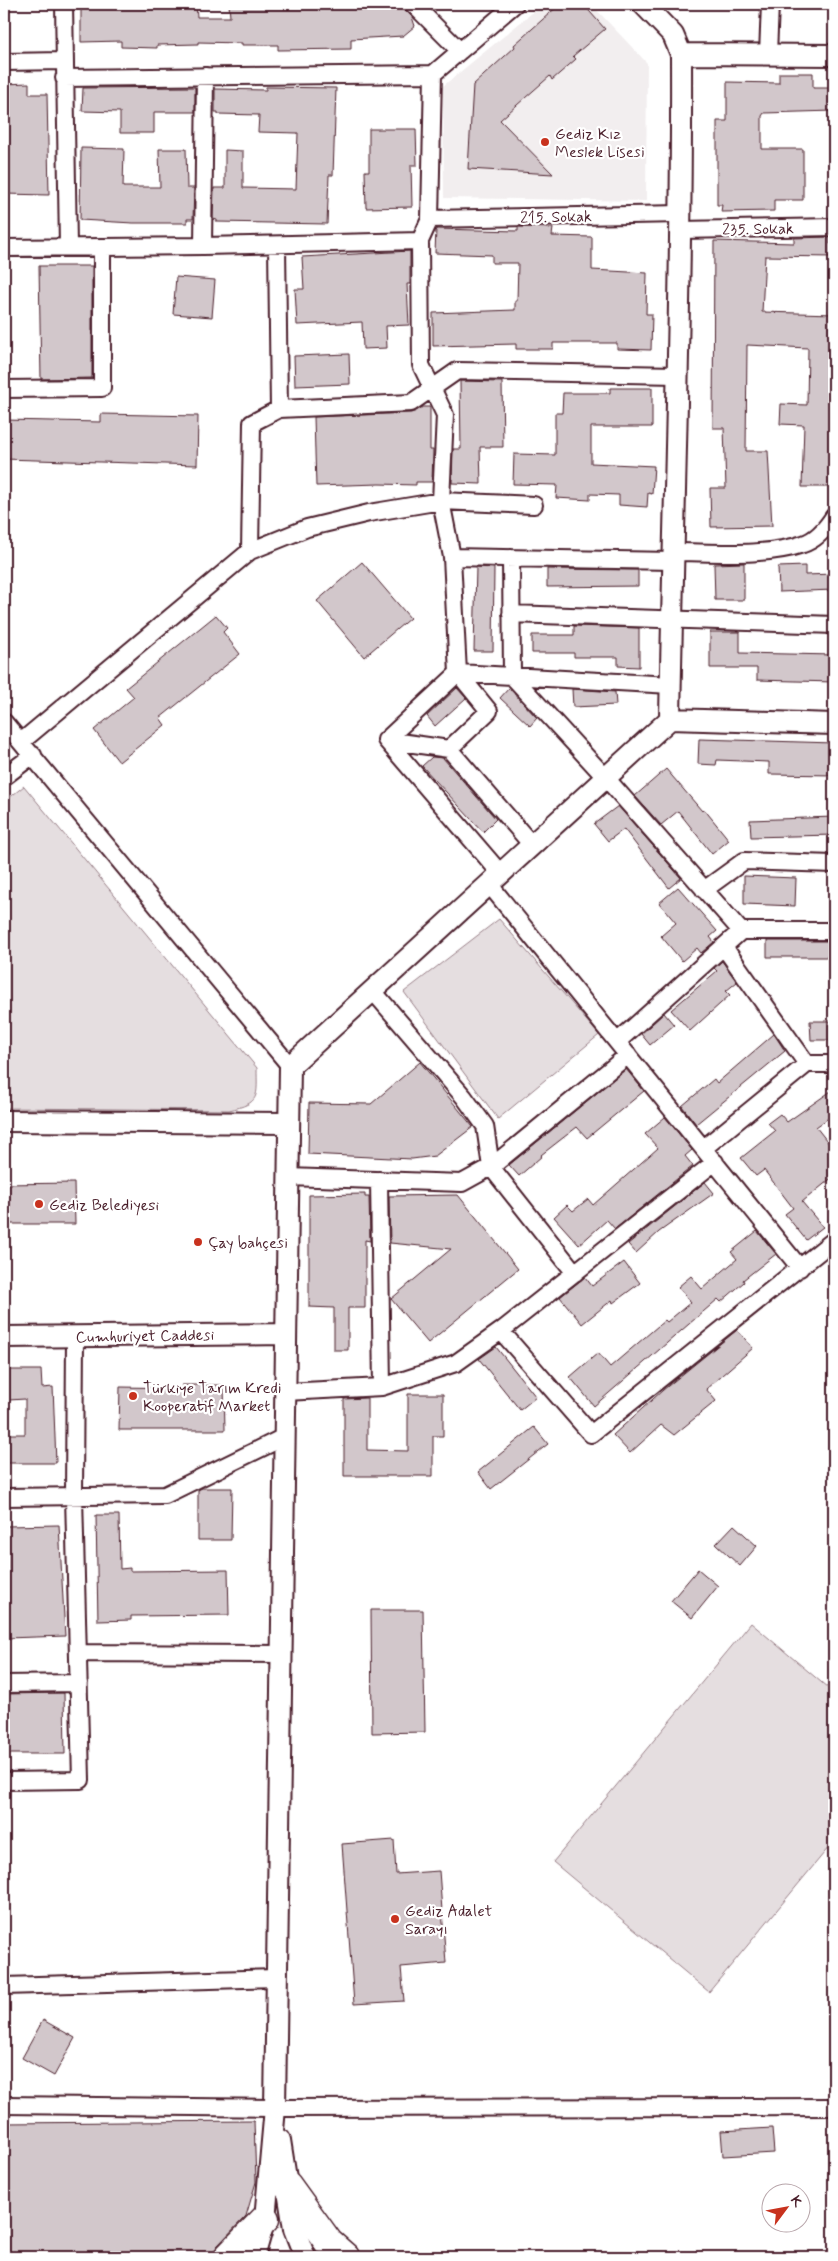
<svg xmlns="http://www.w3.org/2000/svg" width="838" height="2261" font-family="Mynerve,sans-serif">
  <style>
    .built { fill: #f2eeef }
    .green { fill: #e5dee0; stroke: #987e86 }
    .building { fill: #d2c7cb; stroke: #4a1f2b }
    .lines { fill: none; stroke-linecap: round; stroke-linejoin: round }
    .minor-casing { stroke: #4a1f2b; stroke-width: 20 }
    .tertiary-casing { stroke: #4a1f2b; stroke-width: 24 }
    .trunk-casing { stroke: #4a1f2b; stroke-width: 31 }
    .minor { stroke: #fff; stroke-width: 16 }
    .tertiary { stroke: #fff; stroke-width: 20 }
    .trunk { stroke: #fff; stroke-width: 28 }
    .poi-dot { fill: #c8321e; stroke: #fff; stroke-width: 2 }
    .labels { text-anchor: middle; stroke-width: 4.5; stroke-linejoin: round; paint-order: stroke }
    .poi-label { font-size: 16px; fill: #4a1f2b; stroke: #fff; text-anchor: start }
    .street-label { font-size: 16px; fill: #4a1f2b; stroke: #fff }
  </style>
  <rect width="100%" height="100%" fill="#fff"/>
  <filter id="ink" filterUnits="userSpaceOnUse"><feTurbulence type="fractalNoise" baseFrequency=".02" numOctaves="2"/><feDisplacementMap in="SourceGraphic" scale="10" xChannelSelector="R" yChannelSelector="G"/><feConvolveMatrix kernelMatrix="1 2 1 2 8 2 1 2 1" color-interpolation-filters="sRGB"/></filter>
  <g filter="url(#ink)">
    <path class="built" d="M543 4H591L647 63 646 201 444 198 443 86Z"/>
    <path class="green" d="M24 786 257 1068C257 1097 261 1103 229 1110L4 1108V802Z
      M499 919 599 1035 498 1119 404 992Z
      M751 1623 834 1693V1841L709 1992 553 1862Z"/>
    <path class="building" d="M81 4H196L197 17H230L229 4H400L412 17 415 26 403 36 351 39V49L278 50V45H242V43L198 42V44L157 45V48L121 47V41L81 42Z
      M560 4H583L605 29 573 56 576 59 552 80 550 76 500 120 553 174 468 169 473 85 515 47 514 45Z
      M779 73H813V88H834V111L764 113 762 116V149H803V200H774V211L721 212 722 205H717V121H727V82L779 83Z
      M29 83V94H47L49 195 4 194V84Z
      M195 87V112H154V133H120V112L82 111 83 88Z
      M266 87 336 88 333 175H329L327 224 217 222V220L213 219 214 188H225V150L243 151V188L296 189 298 133 258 132 259 115 218 114V112H215V89L266 90Z
      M369 129H416L417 165H411L412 207 366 208 365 171H369Z
      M81 148 124 149 123 187H160L159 149H186L187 188H194L193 219H187V223H133L80 220Z
      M518 227 553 228 552 236 592 237V270L647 273 646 314H652L651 350 617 349V343H553V349H516V344L433 346V313L515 310V301H517L518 263H492V255L435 253 436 229 518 231Z
      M830 237V244H834V257L765 256 762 312 834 314 831 487H802L804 425 780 424 781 404 807 405 808 348 747 345 746 451H768L772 526 711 527 710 488H726L724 428H713L714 241 794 243V238Z
      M410 251V284H407L409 325 386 326 387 348 363 349 362 322 297 325 295 289H304L302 257Z
      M39 266H92V378L41 379Z
      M176 277 215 280 212 317 173 314Z
      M349 354 350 384 295 386 294 356Z
      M460 381 502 382 503 447H480L481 484 452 483 453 449H461Z
      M610 388H652V427H591V463L654 466 652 494 648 493 647 507 619 505V495L590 494V500L556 498 557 485 513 484 514 454 555 455V413H562L563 393H610Z
      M423 407H430V450H433L432 482H416V485L379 484 316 486 314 417 411 413Z
      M101 414 198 416 197 465 4 459V420L101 422Z
      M362 562 410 618 364 657 317 601Z
      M744 563V600H715L714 564Z
      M805 566V575L834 574V590L779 592 778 567Z
      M476 567 494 568 493 651H474Z
      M547 569 638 570V586L547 587Z
      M216 615 227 628 223 632 240 654 160 718 165 725 119 762 94 730 134 697 126 688Z
      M574 626 639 628V667L618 666V657H574V653H532V635H574Z
      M710 632H740V653L834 655V682L757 680V668H710Z
      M457 688 466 698 435 726 427 716Z
      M509 688 537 718 530 726 500 698Z
      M572 689 615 692 616 705 573 707Z
      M699 739 834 743V775L769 774V762L717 760 716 765 698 764Z
      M432 757 443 758 496 819 483 832 422 766Z
      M666 769 702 811 704 809 729 840 712 854 678 811 661 825 635 796Z
      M618 806 681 878 669 888 624 829 608 841 594 824Z
      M834 817V835L751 837 750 820Z
      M744 876 796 878 795 906 744 904Z
      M678 887 717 931 710 937 714 942 701 953 697 948 682 961 661 936 676 923 659 903Z
      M767 941H834V957H767Z
      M722 961 737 982 726 991 730 995 690 1031 671 1010 717 971 714 968Z
      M664 1013 674 1025 650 1045 641 1034Z
      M810 1021H830L831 1040H811Z
      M774 1034 785 1051 696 1124 682 1106 714 1079 717 1083Z
      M420 1062 473 1127 435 1156 412 1159 308 1154 309 1103 371 1104Z
      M626 1069 644 1091 587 1138 577 1127 541 1155 542 1156 519 1176 509 1165Z
      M834 1089V1114L816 1127 834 1150V1176L802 1202 823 1227 806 1240 785 1214 793 1208 764 1170 756 1176 741 1158 775 1131 768 1123 780 1114 787 1122Z
      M665 1117 692 1150 685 1156 693 1166 615 1229 607 1220 579 1245 554 1217 567 1205 573 1211 588 1199 593 1205 658 1148 645 1134Z
      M705 1182 714 1193 659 1232 636 1253 628 1244Z
      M74 1183 75 1224H4V1184Z
      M365 1194V1197H369L370 1241 365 1240V1308H348V1350H334V1308L309 1307V1195Z
      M458 1195 518 1269 428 1343 391 1299 451 1249 390 1243 389 1196Z
      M757 1231 776 1254 743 1280 744 1282 721 1302 718 1299 594 1406 570 1377 598 1353 610 1367 665 1320 667 1322 691 1302 678 1287 691 1276 702 1289 737 1259 731 1252Z
      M624 1262 640 1283 613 1303 612 1300 582 1324 560 1297 585 1277 592 1286Z
      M737 1330 753 1348 706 1389 716 1401 674 1435 661 1425 630 1453 613 1435 663 1390Z
      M496 1347 536 1397 520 1410 479 1359Z
      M9 1370H41L42 1388 53 1387 56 1463H4V1434H25V1399L9 1400Z
      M182 1385H224L225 1430H119L120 1387 182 1388Z
      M408 1394H443V1436H433V1476H344V1399L367 1398V1450L408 1451Z
      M534 1427 548 1444 491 1489 478 1472Z
      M202 1488H232L231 1540H198V1490Z
      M96 1515H119L120 1569 130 1568V1571L228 1570 229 1615 131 1616V1620L98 1621Z
      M59 1525 65 1636 6 1638 4 1580H7L6 1526Z
      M734 1525 757 1546 740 1566 716 1544Z
      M698 1569 718 1586 692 1618 671 1601Z
      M371 1610H423L425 1732 372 1733Z
      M64 1693 65 1754H4V1694Z
      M394 1840 396 1874 439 1871 446 1963 401 1967 404 2001 354 2004 342 1844Z
      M43 2020 75 2038 54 2076 22 2058Z
      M254 2121 256 2182 246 2216 217 2246 213 2257H4V2123Z
      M772 2128 774 2153 723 2156 721 2131Z"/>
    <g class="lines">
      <g class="minor-casing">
        <path id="minor" d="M64 4 68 246
          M413 4 460 51
          M768 54 770 4
          M4 62 64 61
          M433 74 430 219 420 241 421 365 445 415 441 501 452 557 458 673 386 740 501 874
          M64 78 433 74 515 4
          M430 219 681 214
          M681 230 834 227
          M277 245 279 409
          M203 246 205 76
          M4 248 203 246 420 241
          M4 389 102 388V247
          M250 551 252 423 279 409 411 403 457 371 678 375
          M673 552C713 552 765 557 803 544 816 540 827 527 834 516
          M452 557 673 561
          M511 558 512 676 606 778 741 931
          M511 614 834 625
          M458 673 671 685
          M4 722 290 1066
          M386 740 449 749 532 845
          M21 742 250 551 307 528 369 513 441 501 534 505
          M449 749 489 711 458 673
          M4 777 33 755
          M489 884 800 1268
          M704 890 744 861 834 864
          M724 947 807 1064
          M373 991 464 1097 485 1126 491 1167 575 1273
          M617 1042 741 931H834
          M704 1148 807 1064H834
          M288 1177 462 1183 491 1167 628 1055
          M379 1180 382 1387
          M501 1331 591 1434 834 1240
          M285 1392 382 1387 456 1363 501 1331 715 1162
          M4 1497 165 1495 284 1437
          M78 1653 281 1654
          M4 1684 79 1683
          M4 1781 81 1780 74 1496 75 1336
          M4 1986 277 1978
          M4 2105 275 2108 834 2107"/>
      </g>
      <g class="tertiary-casing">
        <path id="tertiary" d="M681 54 834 55
          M670 719 834 724
          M4 1121 289 1123
          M4 1337 286 1334
          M280 2140 294 2229 305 2257
          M254 2257 265 2219 275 2108 290 1066 670 719C674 497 682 275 681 54L673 35 643 4"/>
      </g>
      <g class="trunk-casing">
        <path id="trunk" d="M287 2185 329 2243 345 2257
          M228 2257 265 2219"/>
      </g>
      <use href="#minor" class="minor"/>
      <use href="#tertiary" class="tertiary"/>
      <use href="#trunk" class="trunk"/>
    </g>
  </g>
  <g class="poi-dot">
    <circle cx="545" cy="142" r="5"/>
    <circle cx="39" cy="1204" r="5"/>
    <circle cx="198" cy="1242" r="5"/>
    <circle cx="133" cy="1396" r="5"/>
    <circle cx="395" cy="1919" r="5"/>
  </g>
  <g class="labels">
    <g class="poi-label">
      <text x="555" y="139">Gediz Kız<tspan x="555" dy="18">Meslek Lisesi</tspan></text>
      <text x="49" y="1210">Gediz Belediyesi</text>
      <text x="208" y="1248">Çay bahçesi</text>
      <text x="143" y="1393">Türkiye Tarım Kredi<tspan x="143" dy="18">Kooperatif Market</tspan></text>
      <text x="405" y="1916">Gediz Adalet<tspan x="405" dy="18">Sarayı</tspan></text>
    </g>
    <g class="street-label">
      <text transform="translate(556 216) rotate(-1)" y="6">215. Sokak</text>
      <text transform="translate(758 228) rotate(-1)" y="6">235. Sokak</text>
      <text transform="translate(145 1335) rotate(-1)" y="6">Cumhuriyet Caddesi</text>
    </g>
  </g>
  <rect width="838" height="2261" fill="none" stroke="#fff" stroke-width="20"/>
  <rect x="10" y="10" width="818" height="2241" fill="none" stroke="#4a1f2b" stroke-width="2" filter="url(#ink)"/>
  <g transform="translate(786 2208) rotate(58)"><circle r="24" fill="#ffffff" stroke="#b7a5aa"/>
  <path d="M0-4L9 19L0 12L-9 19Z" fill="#c8321e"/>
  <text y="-8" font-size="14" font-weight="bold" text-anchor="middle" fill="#4a1f2b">K</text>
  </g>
</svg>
